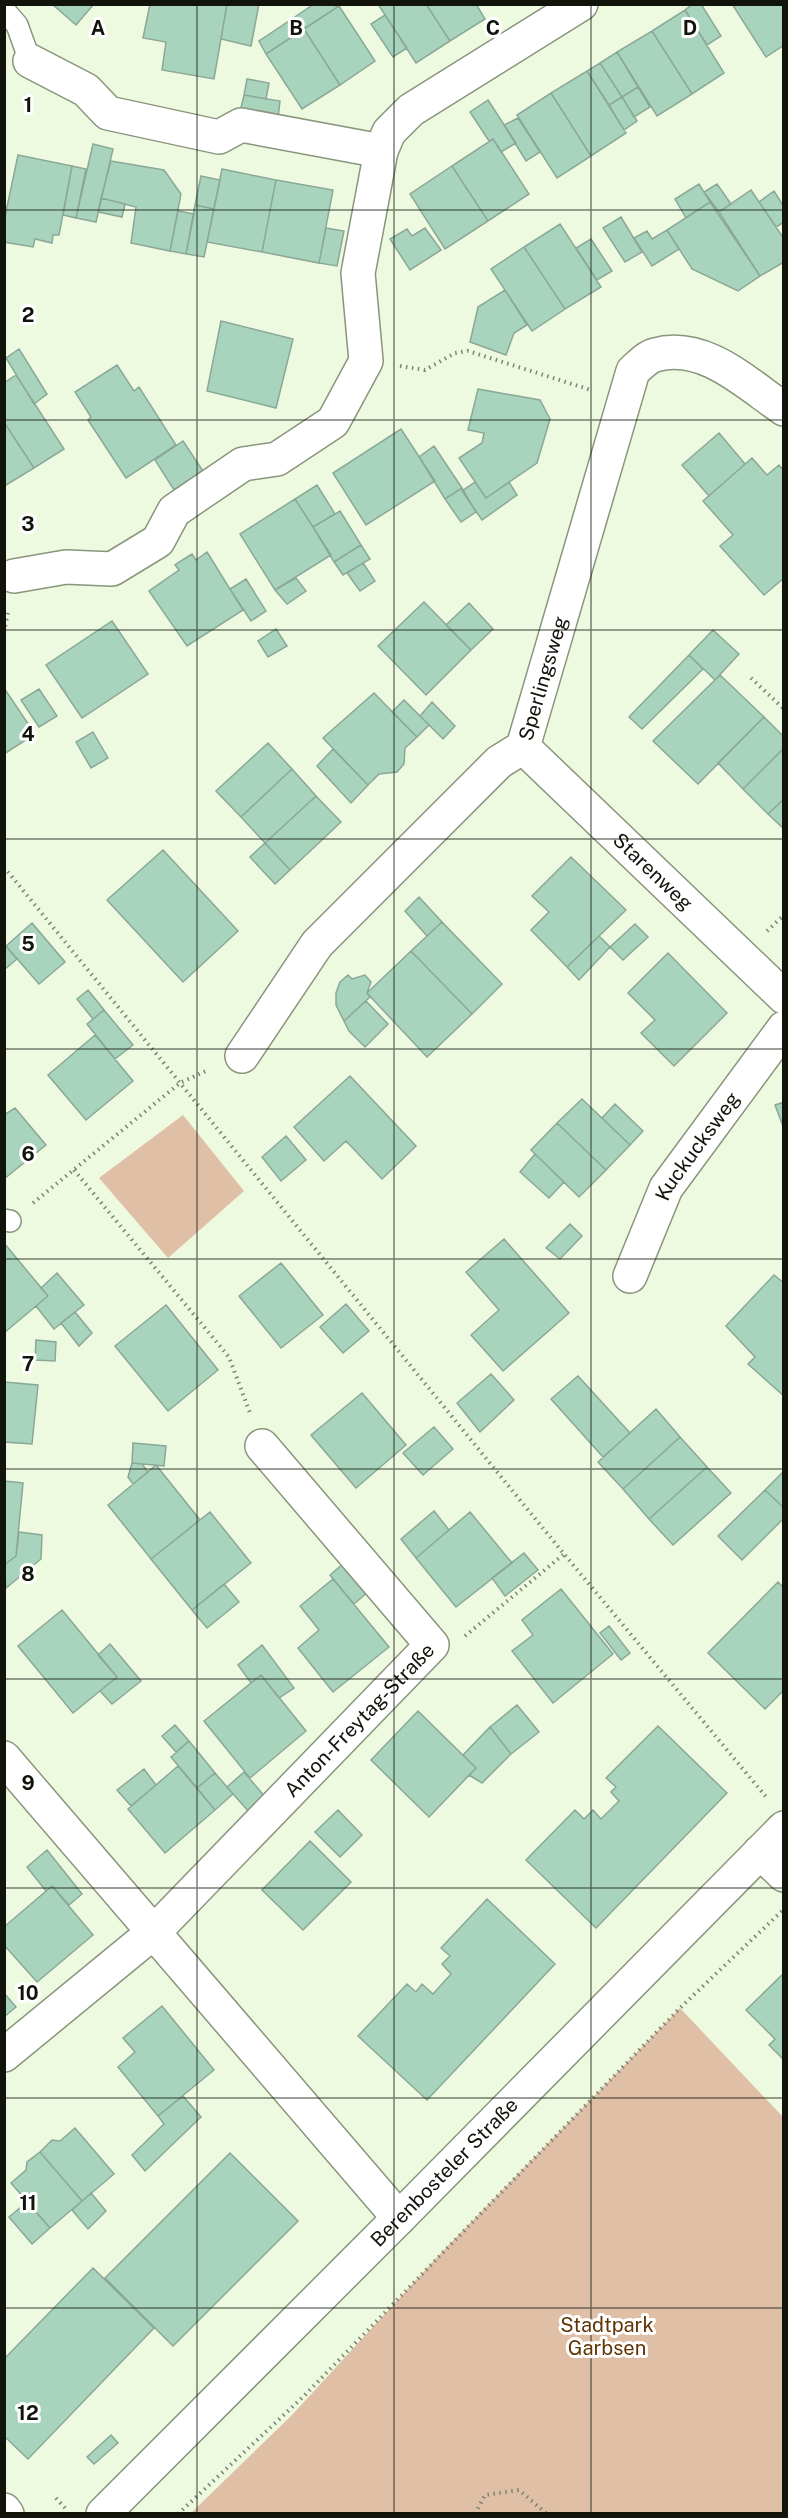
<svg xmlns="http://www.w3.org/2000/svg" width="788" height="2518" font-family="'Public Sans',sans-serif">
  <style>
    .green { fill: #dfc0a7 }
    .building { fill: #a8d4bd; stroke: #8ba798; stroke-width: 1.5 }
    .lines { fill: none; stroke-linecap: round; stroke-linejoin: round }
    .service-casing { stroke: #89957d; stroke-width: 24 }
    .minor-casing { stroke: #89957d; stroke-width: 36 }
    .tertiary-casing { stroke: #89957d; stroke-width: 36 }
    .path { stroke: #7c8472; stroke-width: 4; stroke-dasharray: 1.5 4.5; stroke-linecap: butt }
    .service { stroke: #fff; stroke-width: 21 }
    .minor { stroke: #fff; stroke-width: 33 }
    .tertiary { stroke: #fff; stroke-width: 33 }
    .grid { fill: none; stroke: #10140b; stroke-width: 1.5; stroke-opacity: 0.55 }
    .labels { text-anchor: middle; stroke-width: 6; stroke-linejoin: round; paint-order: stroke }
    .street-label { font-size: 20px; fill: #10140b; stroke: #fff }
    .park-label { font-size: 20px; fill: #623403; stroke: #fff }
    .grid-label { font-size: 20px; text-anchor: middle; font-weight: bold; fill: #10140b; stroke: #fff; stroke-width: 6; stroke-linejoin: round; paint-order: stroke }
  </style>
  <rect width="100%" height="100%" fill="#edfadf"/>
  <path class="green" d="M183 1115 244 1191 168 1258 99 1178Z
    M680 2008 783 2117V2513H191L292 2415 440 2254Z"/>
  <path class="building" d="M52 4H94L76 25Z
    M150 4H227L214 79 162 70 166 42 143 38Z
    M227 4H259L251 46 221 39Z
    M314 4 339 6 304 29 295 17Z
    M378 4H426L450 41 416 63Z
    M426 4H476L485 19 450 41Z
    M693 4H701L721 36 707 45 685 10Z
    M732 4H784V45L766 57Z
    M339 6 375 61 340 85 304 29Z
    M685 10 724 73 692 94 652 31Z
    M385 15 407 48 393 57 371 24Z
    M295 17 304 29 266 54 259 41Z
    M304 29 340 85 302 109 266 54Z
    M652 31 692 94 657 116 617 52Z
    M617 52 638 87 622 97 600 63Z
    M600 63 622 97 609 105 587 71Z
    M587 71 626 133 591 156 551 93Z
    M247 79 269 83 266 99 244 95Z
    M638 87 650 107 634 117 622 97Z
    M551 93 591 156 557 178 517 115Z
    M244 95 280 101 278 118 240 112Z
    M622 97 637 121 624 130 609 105Z
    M488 100 516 143 501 152 493 139 489 141 470 112Z
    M518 118 540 152 526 161 504 125Z
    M493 139 529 194 488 221 452 166Z
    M93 144 113 149 96 222 76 218Z
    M18 155 72 166 59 235H53L52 243 35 239 33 247 4 242V221Z
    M111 161 164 170 181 194 170 251 131 243 136 207 101 198Z
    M72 166 86 169 76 218 63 215Z
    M452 166 488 221 445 249 410 194Z
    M222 169 276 180 262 252 207 242Z
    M201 176 220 180 214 209 195 205Z
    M276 180 333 190 319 263 262 252Z
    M699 184 710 202 686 218 675 199Z
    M717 184 731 204 719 212 704 192Z
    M751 190 784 239V262L760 276 719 212Z
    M774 191 784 207V222L776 227 759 202Z
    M101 198 125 204 122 217 98 212Z
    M710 202 760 276 738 291 692 269 667 230Z
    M195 205 214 209 204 257 186 254Z
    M178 211 194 214 186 254 170 251Z
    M621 217 642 252 625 262 603 228Z
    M560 224 601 287 565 309 524 247Z
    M326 228 344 231 337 266 319 263Z
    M425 228 441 250 410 270 390 239 407 229 412 236Z
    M667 230 679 249 652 266 634 238 647 231 652 239Z
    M591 239 612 271 597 280 576 248Z
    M524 247 565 309 532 331 491 269Z
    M505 290 527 325 514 333 506 355 470 342 478 307Z
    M221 321 293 339 276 408 207 391Z
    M19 349 47 394 34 404 6 358Z
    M117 365 134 391 139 387 176 445 126 478 88 420 91 417 75 392Z
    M16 375 64 449 34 468 4 422V383Z
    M478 389 540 400 550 419 537 463 486 498 459 458 482 443 484 433 468 430Z
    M4 422 34 468 6 485 4 483Z
    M401 429 435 481 366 525 333 473Z
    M719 433 745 464 709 496 682 465Z
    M183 441 203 471 174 490 155 460Z
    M434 446 462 488 445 499 419 457Z
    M752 458 767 475 779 465 784 471V578L764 595 720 546 733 535 703 501Z
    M475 482 486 498 509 482 517 495 482 520 462 491Z
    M317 485 335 514 313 527 295 499Z
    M462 488 476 512 461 522 445 499Z
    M295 499 331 555 275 590 240 534Z
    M340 511 361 545 334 562 313 527Z
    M361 545 370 559 343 575 334 562Z
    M207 552 243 610 187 646 149 591 179 570 175 565 184 559 192 554 196 560Z
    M363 563 375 581 360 591 347 573Z
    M296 578 306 591 287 604 275 590Z
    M246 579 266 611 251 621 230 589Z
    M424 602 471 650 426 695 378 646Z
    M469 603 493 629 471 650 446 625Z
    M112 621 148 674 82 718 46 665Z
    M276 629 287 646 268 657 258 641Z
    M713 630 739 654 715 680 689 655Z
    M689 655 703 669 642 729 629 717Z
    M720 675 764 717 698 784 653 741Z
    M4 688 35 734 4 754Z
    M39 689 57 716 39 727 21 700Z
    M374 693 417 737 405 748 404 764 397 772 379 774 368 785 323 738Z
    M404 700 429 725 417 737 392 712Z
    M432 702 455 726 443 739 420 716Z
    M764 717 784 737V748L743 789 718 763Z
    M93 732 108 758 91 768 76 742Z
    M268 743 292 769 241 817 216 791Z
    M784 748V799L768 814 743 789Z
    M333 749 368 785 351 803 317 766Z
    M292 769 316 796 265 843 241 817Z
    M316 796 341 822 290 870 265 843Z
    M784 799V829L768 814Z
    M265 843 290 870 275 884 250 857Z
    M163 850 238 931 183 982 107 900Z
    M571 857 626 910 567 967 531 930 549 912 532 896Z
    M419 897 442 922 427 936 405 911Z
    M442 922 502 984 472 1014 411 951Z
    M32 923 65 962 39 984 6 946Z
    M635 924 648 937 623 960 610 947Z
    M599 936 610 947 579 980 567 967Z
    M4 944 17 959 4 970Z
    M411 951 472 1014 427 1057 367 993Z
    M668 953 727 1013 674 1066 641 1033 655 1020 628 993Z
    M348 975 352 979 365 975 371 982 367 993 370 997 344 1021 336 1005V993L340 982Z
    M88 990 104 1010 93 1019 77 999Z
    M366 1001 388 1024 365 1047 349 1031 344 1021Z
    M104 1010 133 1045 115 1059 87 1024Z
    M95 1035 133 1081 86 1120 48 1075Z
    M350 1076 416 1146 382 1179 346 1141 324 1161 294 1127Z
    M582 1099 630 1145 606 1170 557 1123Z
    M784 1102V1129L775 1105Z
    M615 1104 643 1131 630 1145 602 1118Z
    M15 1108 46 1145 4 1179V1115Z
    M557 1123 606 1170 579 1197 531 1150Z
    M286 1136 306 1160 281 1181 262 1157Z
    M535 1154 564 1182 549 1198 520 1172Z
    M570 1224 582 1236 560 1259 546 1248Z
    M504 1239 569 1313 503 1371 471 1335 499 1310 466 1272Z
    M4 1243 48 1296 4 1333Z
    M281 1263 323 1315 281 1348 239 1296Z
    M57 1273 84 1305 54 1329 36 1306 48 1296 41 1288Z
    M774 1275 784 1283V1396L748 1364 755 1357 726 1326Z
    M346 1304 369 1331 343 1353 320 1327Z
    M166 1305 218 1370 168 1411 115 1346Z
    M75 1312 92 1333 79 1346 61 1323Z
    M36 1340 56 1342 55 1361 35 1360Z
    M491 1374 514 1400 480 1432 457 1403Z
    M578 1376 630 1433 603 1457 551 1399Z
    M4 1382 38 1385 32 1444 4 1442Z
    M362 1393 406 1445 356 1488 311 1435Z
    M656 1409 680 1437 623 1489 598 1462Z
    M434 1427 453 1449 423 1475 403 1453Z
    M680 1437 707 1467 649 1519 623 1489Z
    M133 1443 166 1446 164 1466 132 1463Z
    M132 1463 142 1464 148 1472 133 1484 128 1477Z
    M156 1465 200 1520 151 1559 108 1505Z
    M707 1467 731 1493 673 1545 649 1519Z
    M782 1473 784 1475V1508L765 1490Z
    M4 1481 23 1483 16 1556 4 1565Z
    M765 1490 784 1508V1518L742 1560 718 1536Z
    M434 1511 449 1530 416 1558 401 1539Z
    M210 1512 251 1563 192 1610 151 1559Z
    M470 1512 512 1563 456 1607 416 1558Z
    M19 1532 42 1535 41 1559 6 1588 4 1565 16 1556Z
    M524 1553 538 1570 505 1596 492 1578Z
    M344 1563 368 1592 354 1604 330 1575Z
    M333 1579 389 1647 333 1692 298 1648 319 1630 300 1606Z
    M778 1582 784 1588V1690L765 1709 708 1653Z
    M224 1584 239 1602 207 1628 192 1610Z
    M561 1589 613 1654 553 1703 512 1651 533 1635 522 1620Z
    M62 1610 117 1677 73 1713 18 1646Z
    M609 1626 630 1653 621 1660 600 1633Z
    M110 1644 141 1681 112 1704 100 1691 117 1677 98 1655Z
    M262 1645 294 1688 279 1698 261 1675 251 1683 238 1665Z
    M261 1675 306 1731 250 1778 204 1721Z
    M517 1705 539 1732 511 1754 490 1727Z
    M418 1711 476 1768 429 1817 371 1760Z
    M175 1725 189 1741 176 1752 162 1736Z
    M658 1726 727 1793 596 1928 526 1860 575 1810 584 1819 593 1810 601 1819 619 1801 611 1792 616 1787 606 1778Z
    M490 1727 511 1754 482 1783 469 1775 476 1768 463 1755Z
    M189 1741 215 1773 197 1788 171 1757Z
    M178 1766 215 1810 165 1853 128 1809Z
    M144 1769 156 1785 131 1806 117 1790Z
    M244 1772 266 1798 249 1812 227 1787Z
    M215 1773 233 1794 215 1810 197 1788Z
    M338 1810 362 1835 340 1857 315 1832Z
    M310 1841 351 1882 303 1930 262 1890Z
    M47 1850 82 1894 69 1905 52 1886 46 1891 27 1867Z
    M52 1886 93 1935 37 1982 4 1945V1927Z
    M487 1899 555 1964 427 2100 358 2036 407 1984 416 1992 422 1984 433 1994 451 1974 442 1964 450 1956 441 1948Z
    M784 1973V2060L769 2045 775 2039 746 2010Z
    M4 1993 16 2007 4 2017Z
    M162 2006 214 2070 158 2116 118 2067 135 2052 123 2038Z
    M183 2096 201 2117 145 2171 132 2155 164 2124 158 2116Z
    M75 2128 114 2174 82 2201 40 2152 52 2140 60 2141Z
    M40 2152 82 2201 50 2228 11 2183 26 2170 27 2162Z
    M230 2153 298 2221 173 2346 105 2278Z
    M91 2193 106 2211 88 2229 72 2210Z
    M27 2202 50 2228 32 2244 9 2217Z
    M93 2268 154 2328 28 2459 4 2436V2359Z
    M111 2435 118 2443 94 2464 87 2457Z"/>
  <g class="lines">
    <g class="service-casing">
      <path id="service" d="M4 10 17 25 30 61
        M4 1220 10 1221"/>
    </g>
    <g class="minor-casing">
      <g id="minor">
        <path d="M30 61 86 90 108 113 219 137 241 125 381 151"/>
        <path d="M14 576 66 567 112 569 158 541 174 511 243 464 277 459 333 422 366 361 358 273 381 151 389 132 411 110 581 4"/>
        <path id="s1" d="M523 747 784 997"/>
        <path id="s2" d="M242 1056 317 944 499 762 523 747 633 371C639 366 647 357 655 355 704 341 747 384 784 409"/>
        <path id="s3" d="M630 1276 666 1188 784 1028"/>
        <path d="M4 1758 399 2218"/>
        <path d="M760 1852 784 1875"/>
        <path id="s4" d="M4 2055 155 1931 432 1645 262 1446"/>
        <path d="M4 2510 7 2514"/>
      </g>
    </g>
    <g class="tertiary-casing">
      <g id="tertiary">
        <path id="s5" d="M103 2514 399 2218 784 1828"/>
      </g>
    </g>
    <path class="path" d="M400 366 425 370 455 353 468 351 591 390
      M4 632 8 612
      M751 678 784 709
      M4 867 564 1554 767 1798
      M767 931 784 915
      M74 1170 229 1357 250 1413
      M33 1203 180 1083 208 1070
      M465 1636 564 1554
      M56 2498 66 2509
      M178 2514 304 2396 680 2008 783 1910
      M475 2514 485 2495 519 2490 547 2514"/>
    <use href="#service" class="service"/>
    <use href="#minor" class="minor"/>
    <use href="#tertiary" class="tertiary"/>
  </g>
  <path class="grid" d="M197 4V2514M394 4V2514M591 4V2514M4 210H784M4 420H784M4 630H784M4 839H784M4 1049H784M4 1259H784M4 1469H784M4 1679H784M4 1888H784M4 2098H784M4 2308H784"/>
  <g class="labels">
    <g class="street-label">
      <text dy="7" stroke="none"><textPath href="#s2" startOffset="492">Sperlingsweg</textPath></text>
      <text dy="7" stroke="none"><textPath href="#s1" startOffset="180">Starenweg</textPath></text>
      <text dy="7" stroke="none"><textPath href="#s3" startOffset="147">Kuckucksweg</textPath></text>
      <text dy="7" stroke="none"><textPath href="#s4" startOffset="489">Anton-Freytag-Straße</textPath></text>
      <text dy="7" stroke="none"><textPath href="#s5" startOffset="483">Berenbosteler Straße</textPath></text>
    </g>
    <g class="park-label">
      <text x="607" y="2332">Stadtpark<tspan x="607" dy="23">Garbsen</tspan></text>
    </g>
  </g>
  <g class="grid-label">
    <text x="98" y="35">A</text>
    <text x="296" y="35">B</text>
    <text x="493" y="35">C</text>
    <text x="690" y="35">D</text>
    <text x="28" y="112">1</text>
    <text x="28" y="322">2</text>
    <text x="28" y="531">3</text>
    <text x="28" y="741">4</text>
    <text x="28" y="951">5</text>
    <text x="28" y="1161">6</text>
    <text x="28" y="1371">7</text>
    <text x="28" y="1581">8</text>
    <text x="28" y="1790">9</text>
    <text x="28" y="2000">10</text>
    <text x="28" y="2210">11</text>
    <text x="28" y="2420">12</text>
  </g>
  <rect width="788" height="2518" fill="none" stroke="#10140b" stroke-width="12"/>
</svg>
